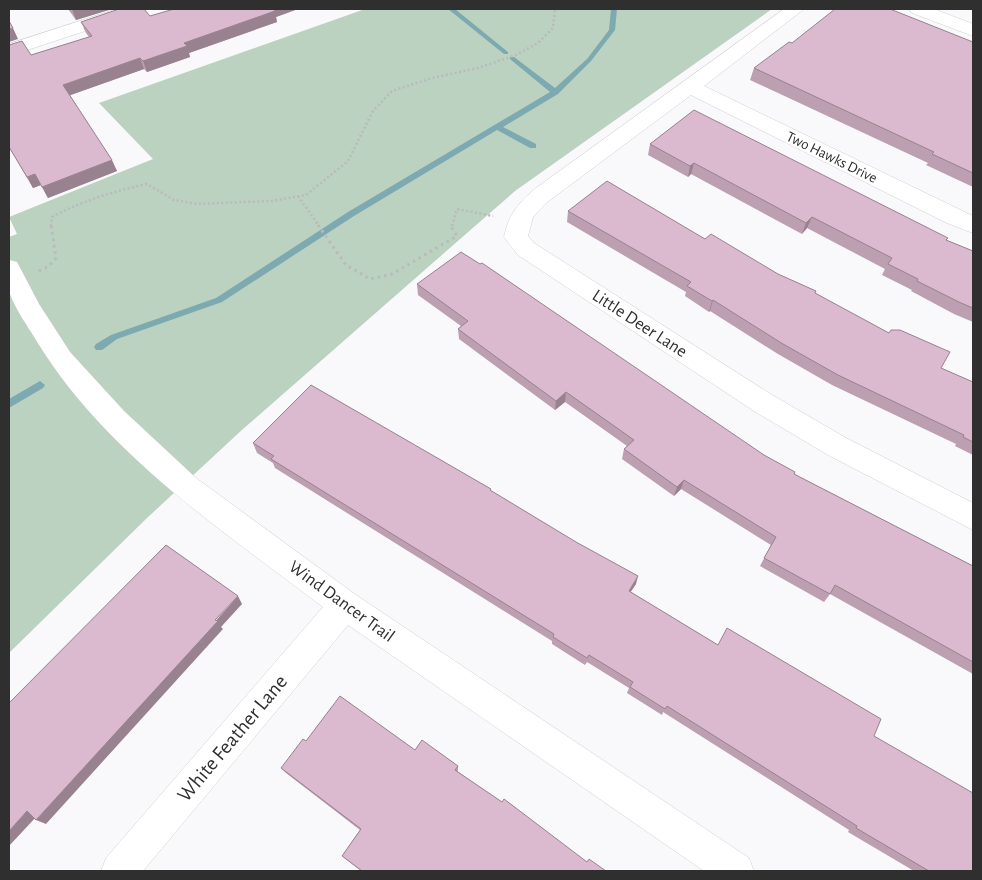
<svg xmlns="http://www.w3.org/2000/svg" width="982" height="880" font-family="'Alegreya Sans',sans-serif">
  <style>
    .green { fill: #bbd2c0 }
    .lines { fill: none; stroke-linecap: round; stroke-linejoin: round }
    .stream { fill: #7da9b1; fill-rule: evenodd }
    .minor-casing { stroke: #d0d0d2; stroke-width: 1 }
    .path-far1 { stroke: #bababb; stroke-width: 2.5; stroke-dasharray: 2 2.5; stroke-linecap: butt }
    .path { stroke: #bababb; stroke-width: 3; stroke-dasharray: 2.5 4; stroke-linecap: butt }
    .minor { fill: #fff; fill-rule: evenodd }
    .wall { fill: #bc9fb1 }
    .shaded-wall { fill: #998290 }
    .building { fill: #dbb9ce; stroke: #998290 }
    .labels { text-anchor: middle; stroke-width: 4.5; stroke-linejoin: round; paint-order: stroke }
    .far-street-label { font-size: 15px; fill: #2f2f30; stroke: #fff }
    .street-label { font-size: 18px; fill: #2f2f30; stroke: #fff }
    .near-street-label { font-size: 21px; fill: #2f2f30; stroke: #fff }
  </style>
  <rect width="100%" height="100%" fill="#f9f9fb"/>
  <path class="green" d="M365 9H772L515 191 243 429 147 518 9 653V237L17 234 9 217 153 159 99 103Z"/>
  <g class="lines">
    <path class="stream" d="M448 9H455L508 52V54H504Z
      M611 9H617L615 30 591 61 558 94 503 127 536 144V148H530L497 130 354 216 222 302 117 339 102 350H96L94 347 96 344 111 335 216 298 348 212 550 92 510 59V57H514L555 88 587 59 609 30Z
      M40 381 45 385 43 388 9 408V399Z"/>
    <g class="minor-casing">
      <path id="minor" d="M117 9H143L140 13 9 56V44Z
        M784 9H804L704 86 973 216V233L947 223 691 95 546 203 533 217 528 236 534 243 772 395 848 439 973 503V530L828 455 754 411 518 255 504 237C508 215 519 202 536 188Z
        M909 9H934L973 24V36L912 13Z
        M9 260 17 262 39 304 70 352 124 411 196 478 356 595 749 858 754 871H704L348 625 143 871H101L106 858 323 607C220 529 104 452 36 340 27 325 16 310 10 294 6 284 9 270 9 260Z"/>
    </g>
    <path class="path-far1" d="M298 196 319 226
      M51 226 52 217C82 201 114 191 147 184L174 200 197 204 271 201 306 195 348 161 373 111 392 91 432 78 478 68 516 55 538 43 553 28 555 9
      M452 226 457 209 493 216"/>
    <path class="path" d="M318 225 346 265 370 279 392 274 457 236 452 228 453 225
      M39 271 49 266 56 258 51 225"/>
    <use href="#minor" class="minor"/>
  </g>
  <path class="wall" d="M68 9H112L76 20Z
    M174 9H298L276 17 277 22 189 53 190 57 147 72 144 69 70 95 117 171 48 198 41 185 33 188 9 147 31 55 89 37 86 33 81 22 150 16Z
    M973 42V187L926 165 928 163 750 80 754 68 792 43Z
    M650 144 946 240 973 251V322L954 314 911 291 912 290 882 275 885 269 807 228 802 234 691 174 688 177 648 155Z
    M568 211 705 239 815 293 941 368 973 382V455L955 446 956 444 832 385 778 354 710 311 709 312 685 296 686 292 567 222Z
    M417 284 764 455 794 474 973 566V674L830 594 824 602 760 566 771 545 681 489 674 496 622 459 624 449 627 446 565 402 555 410 459 339 458 329 461 326 418 295Z
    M253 443 491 491 636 584 630 592 718 645 874 736 973 871H914L848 832 849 830 663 712 662 715 627 693 629 688 587 662 585 665 552 644V641L275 468 273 463 257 453Z
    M306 741 415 750 458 766V772L587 862 606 871H361L342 856 360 830 286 773 281 768Z"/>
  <path class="shaded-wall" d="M72 9H112L76 20Z
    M272 9H298L276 17 277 22 189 53 190 57 147 72 143 61 184 43Z
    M13 28 18 39 9 42V29Z
    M140 58 144 69 68 96 63 85Z
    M112 160 117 171 48 198 42 187Z
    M694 163 691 174 688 177 690 166Z
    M35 174 41 185 33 188 27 177Z
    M812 217 807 228 802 234 806 223Z
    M713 300 710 311 709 312 712 301Z
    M566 392 565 402 555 410 556 401Z
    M684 480 681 489 674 496 677 487Z
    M638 576 636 584 626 599 629 591Z
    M238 596 242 604 221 627 223 629 46 824 36 820Z
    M27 811 37 816 9 846V831Z"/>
  <path class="building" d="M119 9H144L150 16 174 9H273L275 11 184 43 187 46 143 61 140 58 63 85 112 160 42 187 35 174 27 177 9 147V45L22 41 31 55 92 36 81 22Z
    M835 9H890L973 42V173L932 154 934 152 754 68 789 42 792 43Z
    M9 21 13 28 9 29Z
    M694 110 948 238 946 240 973 251V308L961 303 917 281 918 279 888 264 892 258 812 217 806 223 694 163 690 166 650 144Z
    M607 181 705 239 711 234 778 274 816 291 815 293 889 333 891 330H900L950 352 941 368 973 382V442L963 437 964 435 838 375 783 344 713 300 712 301 687 286 691 282 568 211Z
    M461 252 480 264 482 263 764 455 795 472 794 474 973 566V662L835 585 830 594 764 558 776 537 684 480 677 487 624 449 634 440 566 392 556 401 458 329 468 321 417 284Z
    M311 385 491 489 490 490 576 542 638 576 629 591 718 645 727 628 881 719 874 736 973 793V871H929L856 828 857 826 667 706 665 709 630 687 633 682 589 655 587 658 553 637 554 634 271 459 274 456 253 443Z
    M166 545 238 596 215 620 218 621 36 820 27 811 9 831V703Z
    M340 696 415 750 422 740 458 766 455 770 502 802 504 799 587 862 589 859 606 871H362L342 856 361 829 281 768 303 739 306 741Z"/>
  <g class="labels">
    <g class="far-street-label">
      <text transform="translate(832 157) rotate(26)" y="5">Two Hawks Drive</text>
    </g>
    <g class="street-label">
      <text transform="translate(640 323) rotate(33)" y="6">Little Deer Lane</text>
      <text transform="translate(342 601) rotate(36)" y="6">Wind Dancer Trail</text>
    </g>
    <g class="near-street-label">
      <text transform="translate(232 738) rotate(-50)" y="7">White Feather Lane</text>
    </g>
  </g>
  <rect width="982" height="880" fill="none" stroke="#2f2f30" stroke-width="20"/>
</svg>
